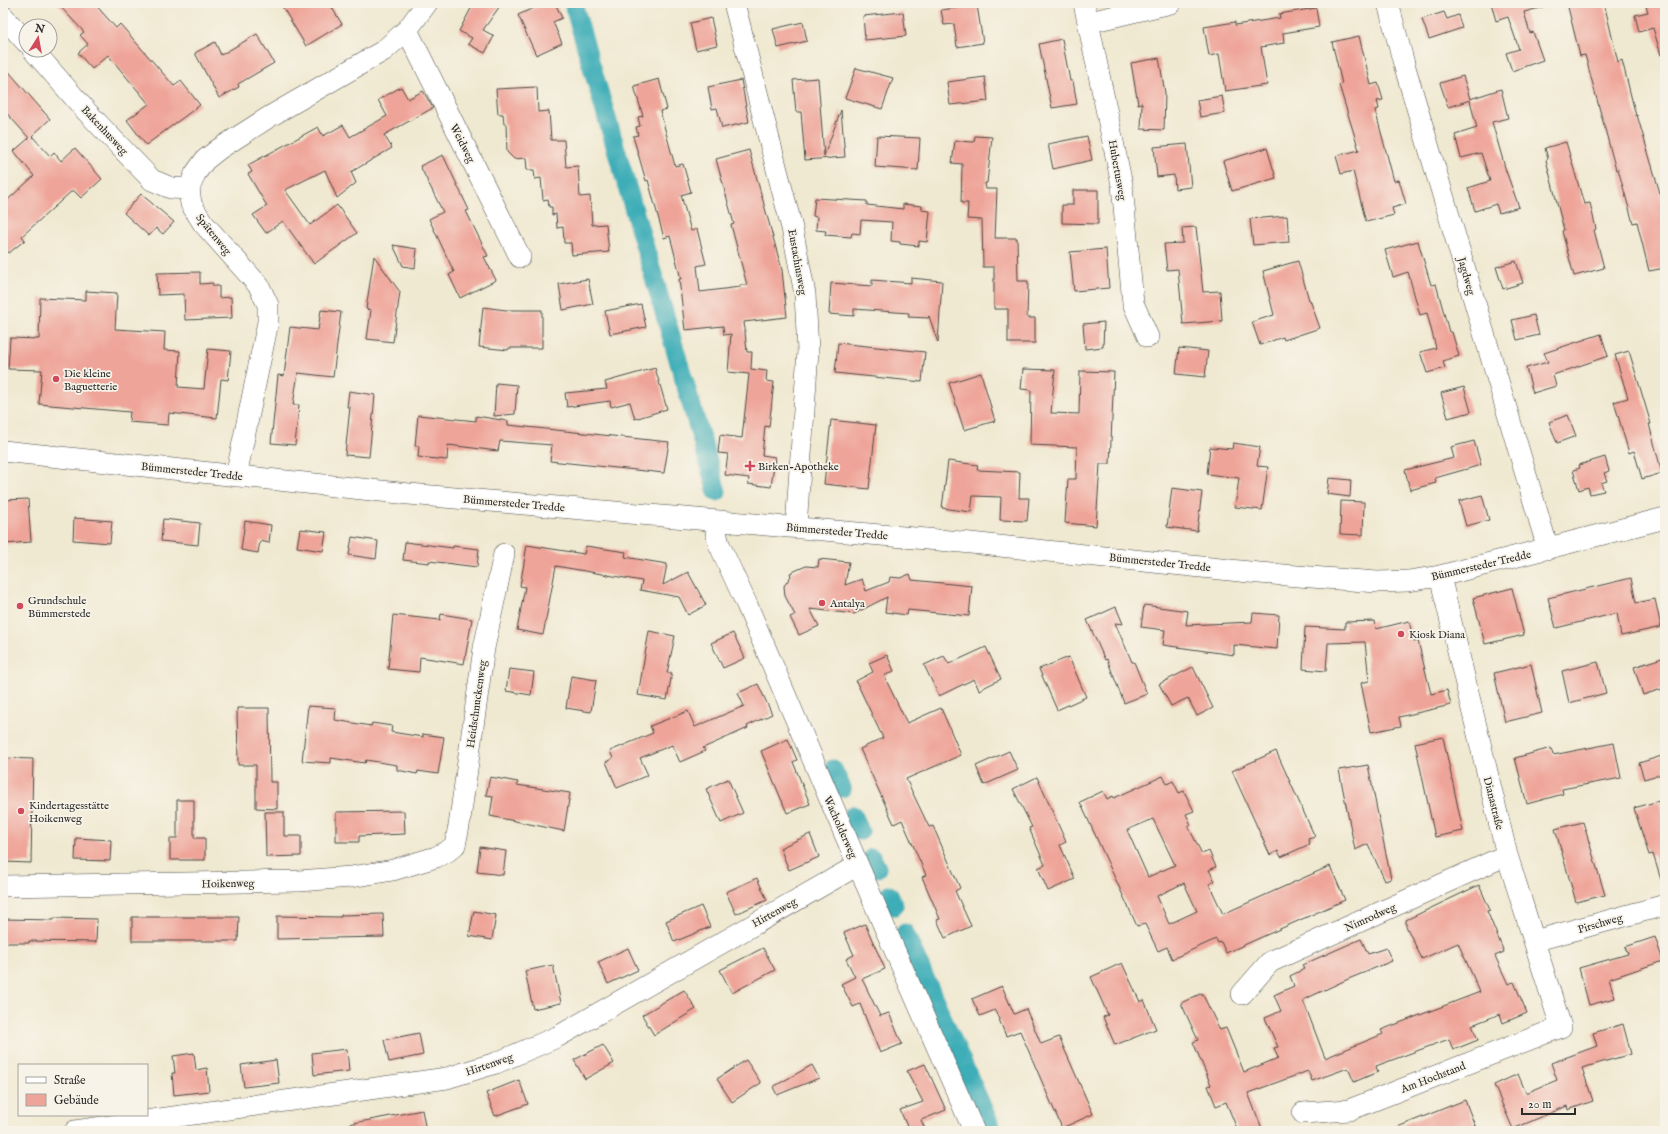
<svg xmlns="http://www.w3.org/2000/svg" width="1668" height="1134" font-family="'IM FELL English',serif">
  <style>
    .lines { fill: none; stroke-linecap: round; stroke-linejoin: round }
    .canal { stroke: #3cadb7; stroke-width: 19 }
    .building { fill: #efa499; fill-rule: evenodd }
    .minor-casing { stroke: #494844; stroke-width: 22 }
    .minor { stroke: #fff; stroke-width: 21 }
    .poi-dot { fill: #d1495b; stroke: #f7f3e8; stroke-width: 1.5 }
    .labels { text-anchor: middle; stroke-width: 3.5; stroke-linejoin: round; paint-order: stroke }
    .street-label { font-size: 11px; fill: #2b2b2b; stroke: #f7f3e8 }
    .poi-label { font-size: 11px; fill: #2b2b2b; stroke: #f7f3e8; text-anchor: start }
  </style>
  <rect width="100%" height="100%" fill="#f7f3e8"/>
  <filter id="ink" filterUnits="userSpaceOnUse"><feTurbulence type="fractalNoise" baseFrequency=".025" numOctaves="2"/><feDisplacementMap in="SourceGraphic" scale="8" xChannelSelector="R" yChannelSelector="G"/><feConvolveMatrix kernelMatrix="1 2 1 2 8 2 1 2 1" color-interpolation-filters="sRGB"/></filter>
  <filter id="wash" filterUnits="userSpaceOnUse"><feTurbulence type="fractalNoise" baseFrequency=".012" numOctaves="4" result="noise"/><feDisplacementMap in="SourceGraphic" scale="16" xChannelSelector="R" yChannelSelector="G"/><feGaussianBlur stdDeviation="0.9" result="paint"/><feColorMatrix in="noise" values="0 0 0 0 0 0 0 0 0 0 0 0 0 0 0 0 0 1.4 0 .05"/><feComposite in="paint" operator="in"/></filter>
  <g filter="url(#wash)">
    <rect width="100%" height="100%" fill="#f0e9d1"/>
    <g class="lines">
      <path class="canal" d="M573 3 717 492
        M833 769 842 788
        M853 815 860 831
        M872 858 877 868
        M889 895 894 906
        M905 933 993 1131"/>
    </g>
    <g id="blocks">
      <path class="building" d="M57 3H94L116 28 120 24 174 86 181 81 200 105 146 145 127 120 149 104 108 55 92 69 78 53 88 44 80 35 84 32Z
        M280 3H329L342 24 306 46Z
        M474 3H502L483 30 494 36 485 53 468 44 472 38 459 31Z
        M545 3H555L562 18 553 22 562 43 536 55 518 15Z
        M1491 3H1543V7L1524 12 1530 33 1533 32 1543 60 1512 71 1506 53 1519 49 1508 17 1496 21Z
        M1567 3H1604L1618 62 1622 60 1636 116 1637 115 1665 210V268L1649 271 1637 222 1633 223 1618 169 1616 170 1585 55 1580 56Z
        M1645 3H1665V54L1661 55 1653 28 1639 32 1635 15 1648 12Z
        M977 5 983 43 957 47 954 24 944 25 941 10Z
        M1316 8 1319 27 1283 33 1284 43 1261 47 1267 85 1225 91 1219 54 1209 56 1204 27 1235 22V25L1280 18 1279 14Z
        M903 12 906 36 865 40 863 16Z
        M1444 12 1447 19 1458 15 1462 28 1429 39 1422 19Z
        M711 18 717 45 696 50 690 23Z
        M803 22 807 41 778 48 773 29Z
        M257 34 274 63 238 84 239 87 219 98 195 53 215 42 221 55Z
        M1359 36 1371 85 1378 83 1383 100 1377 101 1379 109 1375 110 1394 181 1399 180 1406 204 1392 208 1394 215 1366 222 1353 171 1341 174 1336 156 1359 150 1339 85 1342 84 1332 42Z
        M1062 39 1070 81H1073L1077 104 1052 108 1039 44Z
        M1159 58 1165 93 1164 130 1141 129 1142 103 1138 104 1131 63Z
        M3 65 50 119 32 136 50 156 54 152 61 161 75 148 102 179 81 198 73 190 22 236 25 240 9 253 3 246V204L34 176 14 151 29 138 3 109Z
        M856 68 893 78 882 109 845 98Z
        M1463 76 1470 99 1501 89 1508 118 1492 122 1506 171 1519 207 1499 213 1496 204 1475 211 1468 188 1490 181 1481 153 1461 158 1455 135 1477 128 1473 113 1470 100 1448 107 1440 83Z
        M985 77 988 101 950 105 947 82Z
        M818 78 824 156 841 110 845 157 805 160 801 112H796L793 80Z
        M659 79 667 109 660 111 675 166 683 164 691 192 681 195 691 231 697 229 706 264 697 266 700 292 740 287V285H747L731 225 734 224 716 159 749 150 782 270 787 317 744 322 747 352H752L751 369 767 371 766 381 774 382 769 427 765 426 762 455 775 457 771 487 748 484 749 478 725 475 728 454 718 453 720 435 742 438 749 374 728 372 731 334 724 335 723 326 685 330 679 279H681L670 236 664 238 648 180 646 181 633 136 638 135 636 127 640 126 638 117 643 116 634 86Z
        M741 80 749 122 722 128 717 108 712 109 708 87Z
        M401 87 408 99 423 91 433 108 384 135 392 148 351 172 356 183 337 198 325 170 285 190 310 225 337 205 357 233 314 264 283 221 266 233 253 215 267 206 248 174 252 172 248 165 318 127 323 136 343 125 350 137 387 116 378 100Z
        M537 87 538 112 549 111 551 140H564L566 167 578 166 580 197 590 196 592 225 606 224 609 252 572 255 571 243H564L563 227 557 228 556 214 552 215V207H549L548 199 543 200 541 178 535 179 534 170H527L526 158 514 159 507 152 506 124H504L503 114H498L496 89Z
        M1222 96 1225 113 1200 117 1197 100Z
        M877 136 920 138 918 170 875 167Z
        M975 136 992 137 987 183H985L986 189H997L995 238H1017L1018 281H1028L1027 318H1035V343H1008V309H994V267H983L982 220 967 219 968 203H961L962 164 952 163 955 141 974 142Z
        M1087 136 1092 160 1053 169 1048 144Z
        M1566 142 1584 204 1590 203 1596 229 1594 230 1604 268 1574 276 1562 231 1564 230 1546 160 1548 159 1545 148Z
        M1187 144 1191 187 1175 189 1174 175 1157 177 1154 147Z
        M1267 148 1276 178 1232 191 1223 161Z
        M443 155 469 210 466 211 488 256 484 257 496 280 460 298 449 275 454 272 429 219 443 212 420 166Z
        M1073 190H1098V224L1062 223V205H1073Z
        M141 194 174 222 163 234 156 228 149 236 124 213Z
        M815 198 867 201V205L903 209V204L922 206V210L930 211 927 242 919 241V246L900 244V242L891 241 892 222 861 220 860 234 852 233 851 237 825 235 826 231 816 230 817 217 813 216Z
        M1287 216 1289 242 1253 245 1250 219Z
        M1196 227 1203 292 1220 291 1222 321 1183 324 1178 269 1167 270 1164 244 1183 243 1182 228Z
        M1418 241 1431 285 1436 284 1449 332H1452L1459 356 1443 361 1445 368 1427 373 1420 352 1436 348 1427 313 1420 315 1408 272 1393 277 1385 250Z
        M393 245 417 249 415 268 403 266Z
        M1106 249 1109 288 1074 291 1070 252Z
        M374 256 400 292 393 342 367 339 371 310 366 309Z
        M1298 261 1309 300H1310L1320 328 1284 340 1283 337 1260 345 1252 322 1274 315 1263 271Z
        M1516 261 1523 283 1503 289 1496 267Z
        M200 272V284L213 283V286H219V298L231 297 232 318 185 320 184 294 158 295 157 273Z
        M911 278 942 281 938 343 929 316 928 318 908 317 909 313 854 309V316L829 314 831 283 872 286V280L911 283Z
        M588 279 593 304 563 310 559 284Z
        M86 291 117 293 115 329 165 332 164 350 180 351 178 387 204 389 208 349 231 351 228 380 221 379 217 418 169 413 168 425 129 422 130 412 39 404 42 370 8 369 10 338 39 339 40 298 86 300Z
        M641 304 646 327 610 334 605 311Z
        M483 307 506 310H542V348H509L508 350 479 347Z
        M321 310 341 312 333 377 298 373 293 405H299L295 445 271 443 278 375 284 376 290 327 318 330Z
        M1534 315 1539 335 1517 340 1512 320Z
        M1104 322 1103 347 1085 349 1083 324Z
        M1601 334 1608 356 1553 375 1556 386 1533 393 1526 368 1548 362 1544 353Z
        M838 343 925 352 922 382 835 373Z
        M1179 348 1208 351 1205 377 1176 374Z
        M1629 351 1651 424H1649L1662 473 1642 479 1634 451 1629 453 1614 402 1628 398 1615 355Z
        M655 368 667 409 635 419 630 402 611 407 610 401 567 407 565 393 607 389 605 382Z
        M1023 369 1055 370 1051 413 1079 414 1080 371 1114 372 1110 464H1100L1096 526 1065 523 1068 479H1076L1077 447 1030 445 1031 390 1021 389Z
        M981 373 995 421 964 430 949 383Z
        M496 383 517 385 515 414 494 416Z
        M1464 387 1471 412 1448 418 1441 393Z
        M349 391 375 395 369 457 345 455 350 407H347Z
        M418 415 476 421V416L508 421V425L669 442 664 473 550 461 552 445 500 441 498 451 448 445 447 460 418 457 419 446H415Z
        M1568 415 1576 436 1557 443 1549 422Z
        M831 420 876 425 869 489 824 484Z
        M1474 441 1481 465 1435 478 1436 483 1410 490 1405 470 1454 458 1451 447Z
        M1233 443 1260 447 1257 466 1268 467 1262 510 1235 507 1239 478 1207 474 1210 447 1232 449Z
        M1605 457 1609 471 1604 473 1607 481 1601 483 1604 491 1590 494 1588 487 1579 490 1573 470 1580 468 1579 465Z
        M948 461 978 465 977 470 1020 472 1019 498H1029L1027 521 1000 520 1001 497 973 496 971 512 942 508Z
        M1329 478 1351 480 1350 497 1327 494Z
        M1172 488 1202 492 1197 531 1167 527Z
        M1482 495 1489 520 1466 526 1459 501Z
        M28 499 31 542 3 544V500Z
        M1341 501 1364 502 1363 535 1340 534Z
        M74 518 112 521 110 543 73 540Z
        M163 519 200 523 198 545 161 541Z
        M245 521 271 525 269 543 260 541 258 553 241 550Z
        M300 529 326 532 323 551 297 547Z
        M352 537 378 541 376 559 349 555Z
        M405 542 453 548V546L479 549 477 567 429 561V563L403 560Z
        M527 545 584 554 586 546 626 552 625 557 667 564 663 585 688 572 706 605 688 615 679 597 640 590 642 581 556 566 543 635 517 630 525 587 520 586Z
        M819 559 849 562 845 585 862 579 866 591 889 582 890 577 900 578 910 574 912 580 972 586 969 616 908 610 907 615 885 612 887 597 854 614 810 609 819 626 799 635 790 617 795 615 785 596 784 586 791 576 790 573 806 566 818 567Z
        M1631 578 1636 603 1655 599 1661 627 1621 636 1617 613 1556 628 1548 598Z
        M1512 588 1524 635 1485 644 1473 598Z
        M1144 605 1188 611 1186 625 1252 622 1253 613 1279 615 1277 649 1234 645V655L1163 645 1165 630 1141 627Z
        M1116 607 1123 624 1115 623 1132 662H1134L1147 694 1124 703 1107 659 1105 660 1087 620Z
        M441 614 472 619 464 664 420 657 419 672 388 669 393 615 440 620Z
        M1375 621 1376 629 1409 621 1414 642 1418 641 1431 694 1447 690 1451 705 1399 717 1401 726 1371 732 1361 683 1369 681 1365 642 1328 643 1326 671 1303 669 1305 627 1345 629V622Z
        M649 631 675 636 667 673H672L667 700 638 695Z
        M733 633 745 658 723 668 711 643Z
        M986 647 1001 679 979 690 974 679 939 696 924 665 944 656 949 664Z
        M887 655 894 671 884 676 907 723 941 708 961 755 906 779 929 827 933 826 960 888 955 891 971 926 945 938 937 920 940 919 922 877 926 875 902 820 894 824 860 749 883 738 856 681 873 672 869 663Z
        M1069 657 1086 697 1057 710 1039 669Z
        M1665 657V688L1643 695 1634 667Z
        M1598 662 1606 693 1569 703 1562 671Z
        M1531 664 1542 713 1505 722 1494 673Z
        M1193 667 1213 708 1197 716 1188 698 1171 706 1159 684Z
        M509 669 534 672 531 695 506 691Z
        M571 676 596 680 591 712 566 708Z
        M758 684 772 714 747 726 748 728 703 748 705 751 680 762 672 745 640 758 648 775 617 788 606 762 613 758 610 751 653 733 650 726 688 711 695 727 744 706 738 693Z
        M308 706 336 708 335 720 371 726 372 723 392 726 391 732 423 737V734L444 737 438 774 418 771 417 774 397 770V765L366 760 365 763 331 758V763L302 761Z
        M237 708H269L270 782H277V809L256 808V765H238Z
        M1443 737 1463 831 1435 837 1415 743Z
        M788 739 797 760 793 762 810 804 787 813 761 751Z
        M1614 743 1621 778 1562 789 1563 794 1527 804 1515 758 1551 748 1553 755Z
        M1009 751 1018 770 984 785 976 766Z
        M1276 751 1315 837 1308 839 1310 844 1281 857 1278 851 1270 855 1232 771Z
        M1665 755V773L1644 779 1639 763Z
        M3 758 33 759 31 863 3 862Z
        M1368 765 1391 879 1385 881 1368 844 1355 850 1339 770Z
        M1163 776 1167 784 1173 781 1179 793 1184 791 1194 811 1186 814 1191 825 1188 826 1202 854 1209 851 1216 867 1209 870 1215 881 1209 884 1223 914 1330 866 1345 900 1226 953 1221 942 1218 943 1216 939 1172 959 1167 947 1158 951 1145 924 1137 926 1080 802 1103 791 1107 799 1113 796 1114 798ZM1153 819 1175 865 1148 877 1127 830ZM1184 883 1197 911 1169 924 1157 896Z
        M490 777 518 782 517 785 570 793 564 831 490 816 493 796 486 795Z
        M1037 777 1066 842 1060 845 1075 879 1048 891 1038 868 1045 865 1029 828 1032 827 1013 789Z
        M728 779 743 813 721 823 706 789Z
        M177 800H194V838H205V860H170V838H177Z
        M1659 801 1665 821V882L1662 883 1653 854 1649 855 1634 808Z
        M404 811 405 834 359 836V842H336V812Z
        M265 812H284V836H301V856L266 857Z
        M1583 822 1605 895 1576 902 1555 829Z
        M810 834 819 857 789 870 780 848Z
        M76 838 111 840 110 861 75 860Z
        M480 847 506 851 503 875 477 872Z
        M757 878 767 900 736 914 726 892Z
        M1479 885 1490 910 1487 911 1504 952 1495 956 1508 984 1514 982 1527 1013 1503 1023 1500 1014 1472 1025 1478 1040 1453 1050 1449 1039 1376 1066 1378 1072 1354 1082 1348 1068 1312 1081 1308 1071 1248 1093 1263 1131H1238L1226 1102 1216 1106 1208 1086 1211 1085 1193 1042 1198 1040 1181 1003 1202 993 1220 1030 1226 1028 1244 1072 1278 1058 1274 1048 1278 1047 1265 1018 1281 1011 1274 995 1294 986 1290 976 1304 969 1302 965 1361 939 1368 954 1386 948 1392 961 1346 980 1303 1000 1325 1058 1383 1034 1381 1030 1480 992 1458 943 1422 959 1406 926V920Z
        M701 906 710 927 674 942 666 921Z
        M474 911 496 915 492 940 469 936Z
        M383 914 384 937 277 939V916L341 917V915Z
        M132 917H239L238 941H132Z
        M54 918 97 919 96 942 29 941V943H3V919L54 920Z
        M865 924 885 969 862 979 880 1016 889 1013 902 1044 880 1053 860 1004 853 1007 841 984 855 977 846 959 854 955 844 933Z
        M1655 937 1663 961 1609 979 1615 998 1589 1005 1579 968 1628 954 1625 947Z
        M628 948 638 970 608 984 598 962Z
        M763 948 775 970 732 993 720 970Z
        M1122 963 1140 1002 1144 1000 1156 1029 1115 1045 1103 1017 1108 1015 1091 977Z
        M553 965 561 1003 533 1009 525 971Z
        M1002 986 1014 1014 1026 1009 1041 1044 1059 1037 1093 1114 1062 1128 1020 1031 1006 1036 995 1010 980 1016 972 999Z
        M684 990 696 1009 654 1035 642 1015Z
        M1623 1024 1631 1054 1582 1068 1593 1101 1568 1110 1567 1106 1513 1129 1494 1085 1518 1074 1526 1093 1557 1080 1551 1063 1597 1046 1593 1033Z
        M419 1033 423 1055 389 1062 384 1040Z
        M603 1045 614 1063 585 1079 574 1060Z
        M347 1049 349 1071 314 1075 312 1053Z
        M194 1053 196 1070 207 1068 209 1091 174 1095 172 1073H175L173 1056Z
        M276 1060 279 1083 244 1087 241 1065Z
        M746 1060 761 1083 732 1102 717 1079Z
        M925 1064 946 1110 921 1120 926 1131H909L900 1110 923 1102 907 1071Z
        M812 1065 819 1078 777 1095 773 1087Z
        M519 1080 528 1104 495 1116 486 1093Z
        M1465 1100 1477 1131H1390V1130Z
        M422 1110 426 1131H349V1124Z"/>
    </g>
  </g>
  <g filter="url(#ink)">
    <use href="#blocks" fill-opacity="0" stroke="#494844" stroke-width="1"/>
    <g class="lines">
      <g class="minor-casing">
        <path id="minor" d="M734 3 792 228 805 294 808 351 796 528
          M1084 3 1122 185 1133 303 1148 337
          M1388 3 1404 64 1548 549
          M3 16 26 42
          M1090 22 1171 3
          M407 30 520 257
          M33 50 87 112 152 180 171 188 189 189
          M3 451 409 494 961 542 1259 573 1377 582 1408 581 1440 576 1665 518
          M236 476 268 322V305L259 286 203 223 191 204 189 189 195 174 205 160 219 149 269 117 383 51 407 30 427 3
          M716 521V532L719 544 747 605 884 926 974 1131
          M3 886 299 881 351 877 393 870 436 857 448 851 455 845 459 826 484 648 504 554
          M1534 941 1665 905
          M1242 994 1270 962 1507 855
          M1303 1113 1349 1110 1561 1027 1507 855 1440 576
          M75 1131 447 1078 496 1063 557 1037 858 865"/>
      </g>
      <use href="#minor" class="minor"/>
    </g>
  </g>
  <g class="poi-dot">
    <circle cx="56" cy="379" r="4"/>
    <path d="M748 460h4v4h4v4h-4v4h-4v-4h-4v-4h4z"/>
    <circle cx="822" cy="603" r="4"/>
    <circle cx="20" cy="606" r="4"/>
    <circle cx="1401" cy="634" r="4"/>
    <circle cx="21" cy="811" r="4"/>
  </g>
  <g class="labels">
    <g class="street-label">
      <text transform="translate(105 130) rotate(47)" y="4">Bakenhusweg</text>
      <text transform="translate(463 143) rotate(63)" y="4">Weidweg</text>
      <text transform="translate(1118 170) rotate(80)" y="4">Hubertusweg</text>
      <text transform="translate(214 234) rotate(51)" y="4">Spätenweg</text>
      <text transform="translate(798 262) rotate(80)" y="4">Eustachiusweg</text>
      <text transform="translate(1467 276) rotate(74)" y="4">Jagdweg</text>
      <text transform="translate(192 471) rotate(6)" y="4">Bümmersteder Tredde</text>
      <text transform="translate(514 503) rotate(5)" y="4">Bümmersteder Tredde</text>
      <text transform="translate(837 531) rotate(5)" y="4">Bümmersteder Tredde</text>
      <text transform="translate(1160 562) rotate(6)" y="4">Bümmersteder Tredde</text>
      <text transform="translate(1481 565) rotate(-13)" y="4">Bümmersteder Tredde</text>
      <text transform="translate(476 704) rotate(-82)" y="4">Heidschnuckenweg</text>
      <text transform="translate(1494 803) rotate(76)" y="4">Dianastraße</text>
      <text transform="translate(841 827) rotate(66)" y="4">Wacholderweg</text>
      <text transform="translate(228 883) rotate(-1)" y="4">Hoikenweg</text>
      <text transform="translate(774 912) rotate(-29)" y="4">Hirtenweg</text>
      <text transform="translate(1370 917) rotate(-24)" y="4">Nimrodweg</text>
      <text transform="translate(1600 923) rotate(-16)" y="4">Pirschweg</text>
      <text transform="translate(489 1064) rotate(-19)" y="4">Hirtenweg</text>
      <text transform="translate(1433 1077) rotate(-21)" y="4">Am Hochstand</text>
    </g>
    <g class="poi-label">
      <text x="64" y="377">Die kleine<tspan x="64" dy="13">Baguetterie</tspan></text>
      <text x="758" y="470">Birken-Apotheke</text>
      <text x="28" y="604">Grundschule<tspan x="28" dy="13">Bümmerstede</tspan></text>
      <text x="830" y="607">Antalya</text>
      <text x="1409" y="638">Kiosk Diana</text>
      <text x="29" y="809">Kindertagesstätte<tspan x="29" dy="13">Hoikenweg</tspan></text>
    </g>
  </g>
  <rect width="1668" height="1134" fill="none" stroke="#f7f3e8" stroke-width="16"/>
  <rect x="18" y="1064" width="130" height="52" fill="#f7f3e8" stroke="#a5a39c"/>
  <rect x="26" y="1077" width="20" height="6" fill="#ffffff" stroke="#a5a39c"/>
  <text x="54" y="1084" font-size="12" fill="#2b2b2b">Straße</text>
  <rect x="26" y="1094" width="20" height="12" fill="#efa499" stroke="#a5a39c"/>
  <text x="54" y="1104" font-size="12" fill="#2b2b2b">Gebäude</text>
  <g transform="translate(38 38) rotate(11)"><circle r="19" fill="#f7f3e8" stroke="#a5a39c"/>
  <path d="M0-3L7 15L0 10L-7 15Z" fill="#d1495b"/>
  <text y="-6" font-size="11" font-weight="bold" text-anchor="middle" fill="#2b2b2b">N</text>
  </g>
  <path d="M1522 1108v6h53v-6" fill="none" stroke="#2b2b2b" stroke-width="2"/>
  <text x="1528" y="1108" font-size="12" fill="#2b2b2b" stroke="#f7f3e8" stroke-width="3" paint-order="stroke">20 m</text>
</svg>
